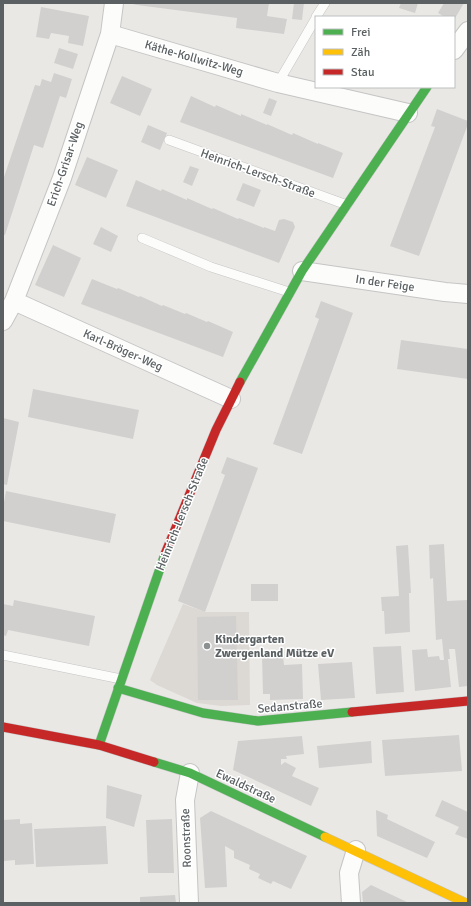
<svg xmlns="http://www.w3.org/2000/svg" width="471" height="906" font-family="Signika,sans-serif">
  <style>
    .education { fill: #dcd8d4 }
    .building { fill: #d2d0cf }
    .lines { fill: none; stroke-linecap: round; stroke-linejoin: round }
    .lane-casing { stroke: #c5c5c5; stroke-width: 10 }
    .street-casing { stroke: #c5c5c5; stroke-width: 20 }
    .fast-casing { stroke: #c4c5c5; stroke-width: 10 }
    .slow-casing { stroke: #c4c5c5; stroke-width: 10 }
    .jam-casing { stroke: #c4c5c5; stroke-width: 10 }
    .lane { stroke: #fcfcfb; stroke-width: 9 }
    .street { stroke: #fcfcfb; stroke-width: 18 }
    .fast { stroke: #4caf50; stroke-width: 9 }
    .slow { stroke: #ffc107; stroke-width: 9 }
    .jam { stroke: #c62828; stroke-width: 9 }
    .poi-dot { fill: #8d9090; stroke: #fff; stroke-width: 1.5 }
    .labels { text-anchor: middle; stroke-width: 3; stroke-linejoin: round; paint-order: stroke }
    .street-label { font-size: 12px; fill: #5b6163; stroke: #fff }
    .poi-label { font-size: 12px; font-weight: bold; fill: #5b6163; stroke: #fff; text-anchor: start }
  </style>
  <rect width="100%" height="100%" fill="#eae8e5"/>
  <path class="education" d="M183 604 205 612H249L250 705 221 706 197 703 157 685 150 680Z"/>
  <path class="building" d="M128 3H269L267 16 287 19 284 34 236 28 237 18 137 5Z
    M294 3H304L302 20 292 19Z
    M401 3H418L415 13 399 8Z
    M444 3H464L454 20V17H445L438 13Z
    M41 7 89 16 83 46 68 43 69 36 51 33 49 39 36 37Z
    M59 48 78 54 73 69 54 63Z
    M54 73 72 79 66 98 60 96 43 148 34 145 5 235 3 234V177H4L35 85 40 86 42 79 51 82Z
    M122 76 152 89 140 116 110 103Z
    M191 96 215 107 216 105 241 116V114L267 125V124L292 135 293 133 318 144V143L343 153 333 178 180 122Z
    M269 98 277 101 271 116 263 113Z
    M437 109 468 121V124L419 256 390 246 435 127 431 126Z
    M148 125 167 133 160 150 141 142Z
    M87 157 118 170 106 198 75 185Z
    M190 166 199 169 192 186 183 182Z
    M136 180 161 191 162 189 187 200V198L212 209 213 208 238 219 239 218 264 228V227L275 231 279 220 284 219 293 222 295 227 279 263 126 206Z
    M243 183 261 190 254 207 236 200Z
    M101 227 118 236 111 252 93 244Z
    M53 245 81 258 64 297 35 285Z
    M92 279 117 289 118 288 139 297 140 296 162 306 163 305 185 314 186 313 207 322 208 321 233 332 223 357 81 304Z
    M321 301 353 313 302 454 273 444 319 319 315 317Z
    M401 340 468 349V379L397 369Z
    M33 389 139 410 133 439 28 417Z
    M3 418 19 422 7 485 3 484Z
    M227 457 258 468 205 612 178 601 225 475 221 473Z
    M6 491 116 514 110 543 3 521V508Z
    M444 544 447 601 467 600 468 616V686L459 687 455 649H449L450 659H448L451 687 415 691 412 650 427 649 428 657 439 656 440 660H444L442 639 436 640 433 578 430 579 429 545Z
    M408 545 411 593H409L410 632 385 634 384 611H382L381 597 399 596 396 546Z
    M251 584H278V601H251Z
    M14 600 95 616 89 646 8 630 6 636 3 635V604L13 606Z
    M236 616 238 700H198L197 617Z
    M401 646 404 692 376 694 373 647Z
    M283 655 284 665 302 664 303 699 270 700V694H263L262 656Z
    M352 662 355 698 321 700 318 664Z
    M459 735 462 771 385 776 382 740Z
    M302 736 304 754 286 756 287 759H281V765L285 762 296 768 292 776 319 788 311 806 233 770 238 741Z
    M371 741 372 763 319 768 317 746Z
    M107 785 142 795 134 827 106 818Z
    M442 800 468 812V839L455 834 459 827 435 816Z
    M376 810 388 815 387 819 435 842 427 858 377 836Z
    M211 811 307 856 291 889 273 881 271 884 258 878 260 874 249 869 250 865 234 858V851L225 846 227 887 205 888 200 818Z
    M20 819V824L32 823 34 864 15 865V860L4 861V858H3V820Z
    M172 819 174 873H148L146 820Z
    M106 826 108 864 36 867 34 829Z
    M371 885 409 903H363L362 892Z
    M175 895 176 903H140V897Z"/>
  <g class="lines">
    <g class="lane-casing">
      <path id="lane" d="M316 17 325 3
        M278 83 316 18
        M169 140 347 205
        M142 238 211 267 289 292
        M3 655 121 679"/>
    </g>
    <g class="street-casing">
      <path id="street" d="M110 34 278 83 408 113
        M454 50 468 31
        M302 271 445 292 468 294
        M14 301 231 399
        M3 321 14 301 62 178 110 34 114 3
        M189 903 185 800 190 773
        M351 903 349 873 356 850"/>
    </g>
    <g class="fast-casing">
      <path id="fast" d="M240 382 302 271 427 87
        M118 688 203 713 258 721 352 712
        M99 745 165 554
        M154 762 190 773 325 837"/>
    </g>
    <g class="slow-casing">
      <path id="slow" d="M325 837 466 903"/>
    </g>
    <g class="jam-casing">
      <path id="jam" d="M165 554 216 430 240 382
        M352 712 468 701
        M3 727 99 745 154 762"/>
    </g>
    <use href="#lane" class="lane"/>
    <use href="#street" class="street"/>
    <use href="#fast" class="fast"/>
    <use href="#slow" class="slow"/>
    <use href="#jam" class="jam"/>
  </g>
  <circle class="poi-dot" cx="207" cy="646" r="4"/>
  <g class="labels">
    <g class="street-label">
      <text transform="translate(194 58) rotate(16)" y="4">Käthe-Kollwitz-Weg</text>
      <text transform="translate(65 164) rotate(-71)" y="4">Erich-Grisar-Weg</text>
      <text transform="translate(258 173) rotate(20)" y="4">Heinrich-Lersch-Straße</text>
      <text transform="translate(385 283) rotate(8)" y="4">In der Feige</text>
      <text transform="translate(123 350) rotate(24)" y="4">Karl-Bröger-Weg</text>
      <text transform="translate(182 514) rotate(-68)" y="4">Heinrich-Lersch-Straße</text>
      <text transform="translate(290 706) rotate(-5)" y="4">Sedanstraße</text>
      <text transform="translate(246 786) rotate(25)" y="4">Ewaldstraße</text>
      <text transform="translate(186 838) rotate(-92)" y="4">Roonstraße</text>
    </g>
    <g class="poi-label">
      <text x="215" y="643">Kindergarten<tspan x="215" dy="14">Zwergenland Mütze eV</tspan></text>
    </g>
  </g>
  <rect width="471" height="906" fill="none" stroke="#5b6163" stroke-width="8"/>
  <rect x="315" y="16" width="140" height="72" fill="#ffffff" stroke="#bdc0c1"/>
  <rect x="323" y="29" width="20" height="6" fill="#4caf50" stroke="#bdc0c1"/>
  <text x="351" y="36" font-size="12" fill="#5b6163">Frei</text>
  <rect x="323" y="49" width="20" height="6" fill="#ffc107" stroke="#bdc0c1"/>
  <text x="351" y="56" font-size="12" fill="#5b6163">Zäh</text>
  <rect x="323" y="69" width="20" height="6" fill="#c62828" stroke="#bdc0c1"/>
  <text x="351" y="76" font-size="12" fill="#5b6163">Stau</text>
</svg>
